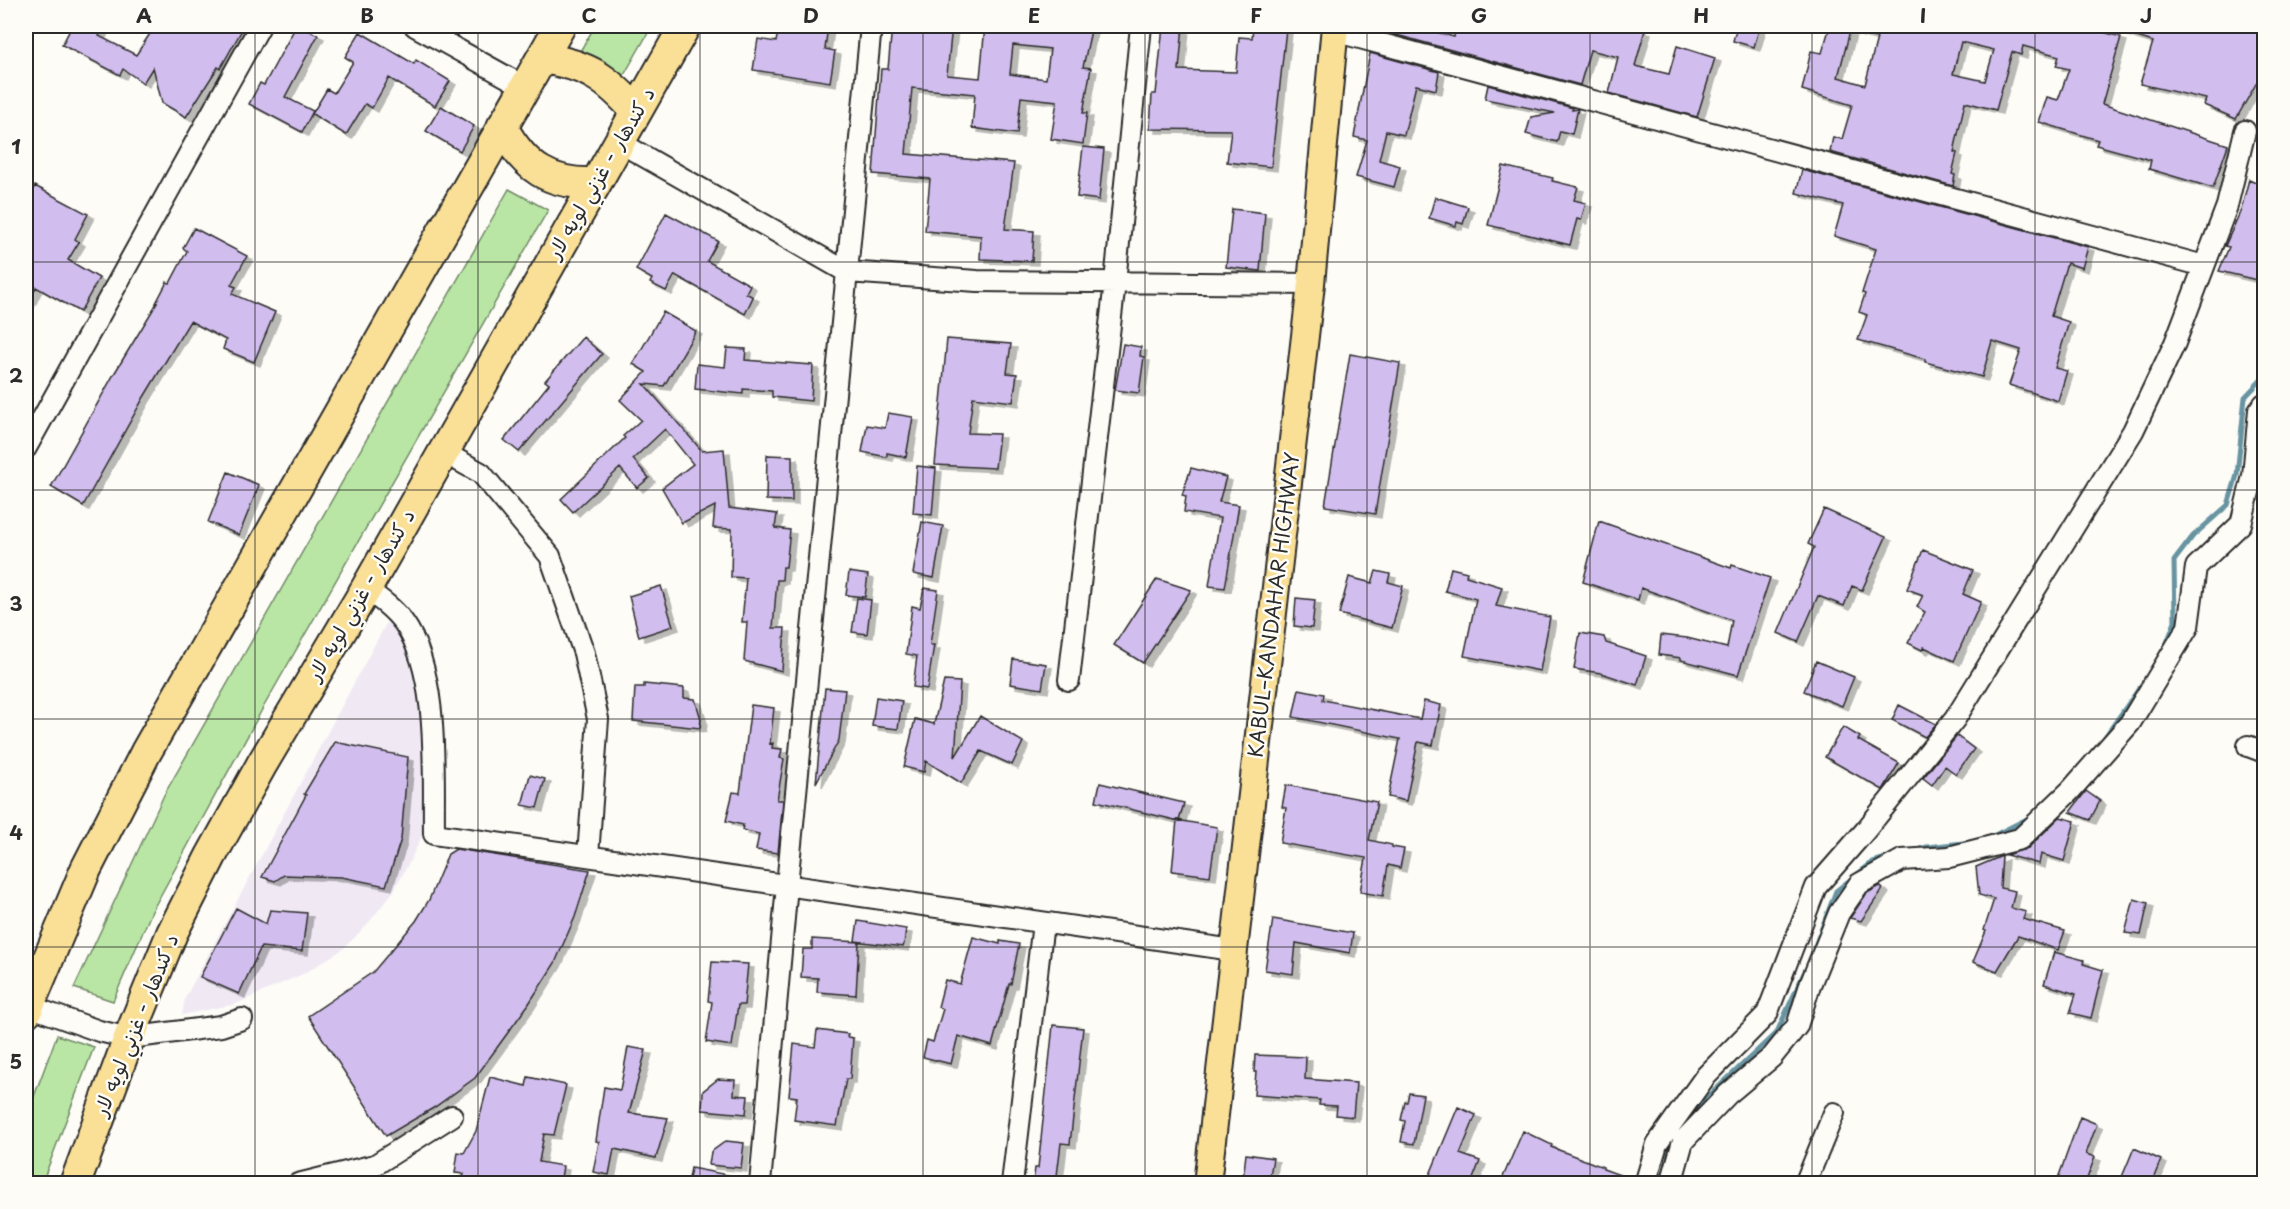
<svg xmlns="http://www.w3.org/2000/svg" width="2290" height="1209" font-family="'Playpen Sans','Playpen Sans Arabic',sans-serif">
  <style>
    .built { fill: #f0e9f4 }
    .green { fill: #b9e6a4; stroke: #728868; stroke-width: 1.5 }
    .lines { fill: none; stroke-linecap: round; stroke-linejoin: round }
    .stream { stroke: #6794a1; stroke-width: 5 }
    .building { fill: #d1bdee; stroke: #2b2b2b; stroke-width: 1.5; fill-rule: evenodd; filter: url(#shadow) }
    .minor-casing { stroke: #2b2b2b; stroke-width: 24 }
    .major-casing { stroke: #2b2b2b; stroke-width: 30 }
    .highway-casing { stroke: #2b2b2b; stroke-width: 34 }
    .minor { stroke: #fdfcf7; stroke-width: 20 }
    .major { stroke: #fadf96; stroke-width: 26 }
    .highway { stroke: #fadf96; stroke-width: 30 }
    .grid { fill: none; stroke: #2b2b2b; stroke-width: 1.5; stroke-opacity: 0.55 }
    .labels { text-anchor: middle; stroke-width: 5; stroke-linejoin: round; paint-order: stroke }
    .street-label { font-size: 20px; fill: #2b2b2b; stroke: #fdfcf7 }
    .neatline { fill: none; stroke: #2b2b2b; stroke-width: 2 }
    .grid-label { font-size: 20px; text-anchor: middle; font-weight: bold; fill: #2b2b2b }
  </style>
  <defs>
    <filter id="shadow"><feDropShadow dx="6" dy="4" stdDeviation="0" flood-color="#0004"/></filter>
  </defs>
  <rect width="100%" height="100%" fill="#fdfcf7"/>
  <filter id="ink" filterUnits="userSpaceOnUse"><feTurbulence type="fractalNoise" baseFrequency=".0167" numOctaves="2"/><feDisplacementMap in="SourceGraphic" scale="12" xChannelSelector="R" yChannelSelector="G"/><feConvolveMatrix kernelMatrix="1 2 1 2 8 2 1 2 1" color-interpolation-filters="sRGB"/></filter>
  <g filter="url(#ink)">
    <path class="built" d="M389 618 407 646 419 684 425 727 429 821 410 861 393 892 366 926 343 949 305 973 236 1004 182 1015 185 998Z"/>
    <path class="green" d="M595 26H652L620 82 576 58Z
      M509 189 548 210 264 706 152 911 113 1001 74 988 164 795Z
      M57 1035 94 1047 42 1183H26V1118Z"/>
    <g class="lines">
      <path class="stream" d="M2165 648 2175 622 2174 561 2193 536 2228 505 2237 475 2245 397 2264 377
        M2105 737 2143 683
        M1989 838 2029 818
        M1913 851 1927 847 1972 842
        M1814 949 1836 891 1873 862 1889 857
        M1683 1127 1710 1095 1777 1032 1805 971
        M1661 1184 1673 1142"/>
    </g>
    <path class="building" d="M72 26H104L99 36 136 55 155 26H244L220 69 218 67 186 117 162 103 153 67 143 83 123 69 120 75 62 45Z
      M296 26H300L318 35 285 97 313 111 302 132 249 104 260 83 264 85Z
      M779 26H828L825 49 835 51 830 82 753 70 758 39 776 42Z
      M892 26H952L947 75 980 78 985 26H1092L1083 67 1091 68 1083 113H1087L1083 144 1051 139 1057 101 1021 97 1017 134 972 128 975 94 912 88 906 154 1014 163 1005 229 1034 231 1032 261 980 259 981 236 925 231 930 179 873 174 881 69H888ZM1013 45 1050 49 1046 79 1010 74Z
      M1163 26H1183L1179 70 1236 72 1239 37 1252 38 1253 26 1286 29 1271 167 1227 162 1231 130 1150 129 1152 94H1156Z
      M1384 26H1415L1454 37 1456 26H1630L1645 30 1635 66 1669 74 1677 46 1715 58 1697 117 1609 93 1618 57 1590 50 1580 85 1382 31Z
      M1737 26H1760L1754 47 1733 41Z
      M1830 26H2082L2121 37 2102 104 2228 145 2213 188 2149 169 2151 160 2096 145 2098 140 2039 122 2047 97 2058 100 2069 69 2056 66 2059 56 2023 46 2021 55 2012 52 1996 110 1965 102 1954 152 1957 153 1952 174 1955 175 1953 186 1830 152 1833 137 1842 139 1852 105 1802 90 1811 51 1822 53ZM1850 31 1877 38 1865 85 1838 77ZM1961 42 1994 50 1985 81 1953 74Z
      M2113 26H2246L2265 30V68L2236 119 2204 105 2206 99 2140 84 2153 42 2112 29Z
      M360 32 414 64 416 60 450 81 435 106 389 78 372 108 365 104 346 135 312 114 327 89 334 93 353 62 345 57Z
      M1370 53 1439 72 1436 90 1416 85 1404 135 1386 131 1379 160 1400 166 1394 187 1356 177 1367 140 1354 137Z
      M1488 85 1573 108 1572 110 1578 109 1572 134 1560 131 1557 142 1526 134 1531 117 1555 113 1485 99Z
      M441 106 474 126 460 151 426 131Z
      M1083 147 1104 149 1099 200 1077 197Z
      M1503 166 1553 178 1552 181 1578 187 1574 200 1586 203 1581 220 1577 219 1570 245 1488 225Z
      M1802 170 2088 247 2082 268 2067 263 2051 316 2069 322 2055 368 2067 371 2058 401 2009 385 2021 350 1992 341 1982 377 1925 362V359L1858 340 1867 315 1859 312 1865 294 1862 293 1876 249 1834 236 1843 205 1796 193Z
      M2249 179 2265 186V248L2259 265 2265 266V282L2219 271 2229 247 2225 246 2241 210Z
      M35 186 88 214 75 239 79 242 68 260 99 278 80 312 36 287 26 308V203Z
      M1435 197 1468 207 1463 224 1457 222 1456 226 1429 218Z
      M1232 209 1265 213 1260 271 1226 267Z
      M666 213 718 241 707 261 750 285 746 293 753 297 745 314 675 275 666 291 650 283 652 279 636 270Z
      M194 228 247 256 231 285 236 287 232 294 275 312 254 362 223 349 226 340 190 321 144 397 83 506 51 487 114 374 157 303H156L167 282 170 283 187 251 183 248Z
      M663 312 696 331 664 386 644 384 702 451 724 449 729 508 777 514 775 528 790 530 786 567H783L782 580H777L773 628H785L782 671 744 661 747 622H742L746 578 731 577 732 529 713 528 715 506 682 523 662 488 693 464 665 429 633 459 649 478 637 488 620 468 573 512 561 499 625 438 623 436 641 420 620 400 646 372 633 364Z
      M583 337 602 354 519 452 504 440 549 384 545 381Z
      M947 339 1011 344 1007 373 1017 374 1013 402 973 397 968 433 999 434 995 468 935 465Z
      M1123 344 1141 347 1140 356 1144 357 1139 393 1115 390Z
      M727 348 746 349 745 360 813 365 811 401 772 397V391L743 389V394L695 389 697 364 725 367Z
      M1350 354 1400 363 1375 514 1325 506Z
      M888 413 913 417 906 457 887 453V457L862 452 867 425 885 428Z
      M767 455 792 456V501L766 500Z
      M917 466 936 468 932 515 913 513Z
      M1191 468 1226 477 1219 502 1239 505 1225 588 1209 586 1220 518 1184 512 1186 496 1182 495Z
      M228 472 259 485 239 535 208 522Z
      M1824 509 1886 537 1862 590 1852 586 1844 606 1818 596 1798 642 1778 633 1814 547 1808 544Z
      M1599 521 1731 568 1732 565 1770 578 1738 675 1681 660V658L1659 655 1661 635 1687 638 1727 648 1732 620 1641 588 1638 600 1583 582Z
      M922 522 943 526 934 578 913 574Z
      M1923 550 1973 570 1963 594 1981 602 1954 661 1924 647 1922 650 1908 643 1925 612 1917 607 1923 595 1907 589Z
      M1451 568 1467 572 1466 576 1502 587 1496 606 1550 617 1540 671 1464 656 1476 599 1445 591Z
      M1376 571 1390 574 1388 582 1403 586 1392 628 1339 614 1349 577 1372 583Z
      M849 572 868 575 865 597 846 595Z
      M1157 579 1191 590 1143 663 1114 645Z
      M661 586 673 626 639 637 629 596Z
      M924 588 938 590 930 645H934L927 689 913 687 917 656 906 654 912 606 920 608Z
      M857 598 871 600 867 634 852 632Z
      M1296 598 1315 600 1312 628 1294 626Z
      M1580 633 1604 637 1606 643 1646 656 1637 685 1601 673 1574 669Z
      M1013 659 1046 664 1042 689 1010 684Z
      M1816 661 1854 677 1842 706 1804 691Z
      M944 681 960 682 955 757 980 716 1023 742 1012 765 981 751 961 783 926 761 924 772 904 767 915 719 934 724Z
      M644 684 684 688V698L695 699 701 719 700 728 633 721 635 687H644Z
      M825 688 845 690 839 740 816 783Z
      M1299 689 1324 694 1323 700 1420 719 1424 701 1441 705 1433 745 1418 742 1406 801 1388 797 1400 739 1293 717Z
      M876 697 902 701 898 729 872 726Z
      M751 705 774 708 770 744 773 743 772 748 782 749 780 758 784 759 777 800H783L778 853 756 850 759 834 742 830 743 825 726 821 733 792 740 793Z
      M1899 705 1936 724 1925 737 1892 720Z
      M1843 727 1860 737 1858 740 1899 763 1883 790 1825 757Z
      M1957 736 1974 749 1956 774 1945 766 1932 785 1923 778Z
      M335 742 408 757 401 839 386 886 341 877 284 875 275 881 262 877 306 795 304 794Z
      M530 775 545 779 537 808 522 805Z
      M1100 783 1184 803 1179 821 1096 801Z
      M1286 785 1377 802 1369 840 1392 845V847L1404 849 1400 868 1388 865 1383 896 1360 892 1366 858 1280 843 1286 808 1282 807Z
      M2086 791 2100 801 2090 820 2070 812Z
      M2060 817 2075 821 2064 861 2041 854 2039 864 2006 855 2028 848Z
      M1177 820 1217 827 1210 876 1172 871Z
      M456 849 590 870 575 917 555 963 528 1005 475 1078 435 1107 386 1136 308 1016 373 972 416 921 429 900 448 854Z
      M2002 856 2000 888 2015 891 2011 908 2026 912 2023 919 2065 931 2058 950 2018 936 1997 971 1973 962 1986 931 1984 930 1994 899 1979 895 1976 867Z
      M1880 886 1883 889 1861 921 1850 918 1867 893Z
      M2134 899 2148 903 2141 935 2125 933Z
      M236 908 266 924 270 910 307 913 302 951 261 947 239 994 200 977Z
      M1273 919 1353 933 1350 953 1296 943 1293 974 1265 970Z
      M858 921 906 929 904 944 903 947 855 941Z
      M973 937 1000 944V941L1019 944 1011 984H1009L992 1046 958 1036 951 1064 923 1057 927 1040 933 1042 943 1009 938 1007 945 980 960 984Z
      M812 939 859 942 856 995 817 992 818 978 801 977 803 949H812Z
      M2054 952 2084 960 2083 964 2103 970 2091 1018 2070 1013 2076 994 2044 984Z
      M712 962 748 964 744 1005H738L732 1046 706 1042 712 1002 708 1001Z
      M1053 1025 1083 1028 1070 1144 1061 1143 1056 1184H1033L1035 1168H1038Z
      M817 1030 848 1034 847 1037 853 1038 850 1079H846L837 1126 794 1120 797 1097 789 1096 794 1044 815 1047Z
      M628 1047 646 1050 629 1113 668 1118 656 1158 614 1149 609 1175 593 1172 599 1142 596 1141 604 1087 620 1090Z
      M1255 1055 1306 1057 1305 1079 1356 1083 1353 1117 1336 1115 1337 1106 1319 1105 1320 1100 1254 1095 1256 1072H1254Z
      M490 1077 526 1086 528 1077 566 1085 554 1135 544 1134 539 1162 563 1166 560 1184H462L464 1174 455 1173 458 1152 464 1153 476 1131Z
      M718 1079 735 1080 734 1095 748 1096 746 1114 702 1110 703 1091Z
      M1409 1093 1423 1095 1414 1144 1401 1142 1405 1121 1401 1120 1405 1102H1407Z
      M1458 1107 1476 1115 1460 1154 1480 1161 1471 1184H1426Z
      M2080 1117 2097 1124 2086 1154 2095 1157 2085 1184H2056Z
      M1523 1131 1552 1145 1551 1147 1603 1167V1169L1634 1180 1633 1184H1500Z
      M726 1141 744 1143 741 1168 709 1165 711 1152Z
      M2134 1148 2161 1160 2151 1184H2119Z
      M1246 1154 1273 1158 1269 1182 1243 1179Z
      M691 1168 733 1176V1184H688Z"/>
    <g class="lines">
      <g class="minor-casing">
        <path id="minor" d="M415 26 525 87
          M1334 31 2204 266
          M619 142 847 272 977 281 1311 284
          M26 448 260 26
          M443 452 481 473 550 556 584 653 598 719 588 856
          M366 589C380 599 394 609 404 623 440 674 433 774 434 834L1233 950
          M1069 680 1115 282 1141 26
          M2248 746 2264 752
          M26 1005 99 1031 129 1038 221 1026 242 1019
          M298 1184 375 1165 452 1116
          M760 1184 787 885 871 26
          M1012 1184 1043 923
          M1645 1184 1657 1144 1705 1077 1767 1014 1816 887 1865 831 1955 719 2133 431 2175 343 2227 206 2245 131
          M1671 1184 1683 1141 1728 1094 1772 1057 1797 1026 1810 985 1839 913 1859 884 1902 860 1949 857 2020 839 2070 791 2130 723 2188 627 2196 567 2241 524 2253 476 2259 410 2264 404
          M1805 1184 1834 1113"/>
      </g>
      <g class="major-casing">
        <path id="major" d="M1207 1184 1311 284 1335 26"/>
      </g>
      <g class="highway-casing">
        <path id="highway" d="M542 58C587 65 606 77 636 111
          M502 127C525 168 549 185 596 183
          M26 1012 86 869 146 752 560 26
          M75 1184 129 1038 172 933 211 856 262 764 366 589 685 26"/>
      </g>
      <use href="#minor" class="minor"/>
      <use href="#major" class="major"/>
      <use href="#highway" class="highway"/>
    </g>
  </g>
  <path class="grid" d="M255 26V1184M478 26V1184M700 26V1184M923 26V1184M1145 26V1184M1367 26V1184M1590 26V1184M1812 26V1184M2035 26V1184M26 262H2264M26 490H2264M26 719H2264M26 947H2264"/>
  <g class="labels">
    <g class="street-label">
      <text transform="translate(601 173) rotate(-60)" y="7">د کندهار - غزني لويه لار</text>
      <text transform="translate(361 595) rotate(-60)" y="7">د کندهار - غزني لويه لار</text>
      <text transform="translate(1274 605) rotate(-83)" y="7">KABUL–KANDAHAR HIGHWAY</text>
      <text transform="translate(136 1025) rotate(-68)" y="7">د کندهار - غزني لويه لار</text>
    </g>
  </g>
  <rect width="2290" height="1209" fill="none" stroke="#fdfcf7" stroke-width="66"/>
  <rect x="33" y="33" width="2224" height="1143" class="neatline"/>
  <g class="grid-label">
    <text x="144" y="23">A</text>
    <text x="367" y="23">B</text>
    <text x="589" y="23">C</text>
    <text x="811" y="23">D</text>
    <text x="1034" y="23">E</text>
    <text x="1256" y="23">F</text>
    <text x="1479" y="23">G</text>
    <text x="1701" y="23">H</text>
    <text x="1923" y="23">I</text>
    <text x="2146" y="23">J</text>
    <text x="16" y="154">1</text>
    <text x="16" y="383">2</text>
    <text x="16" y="611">3</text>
    <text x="16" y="840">4</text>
    <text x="16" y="1069">5</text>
  </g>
</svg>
